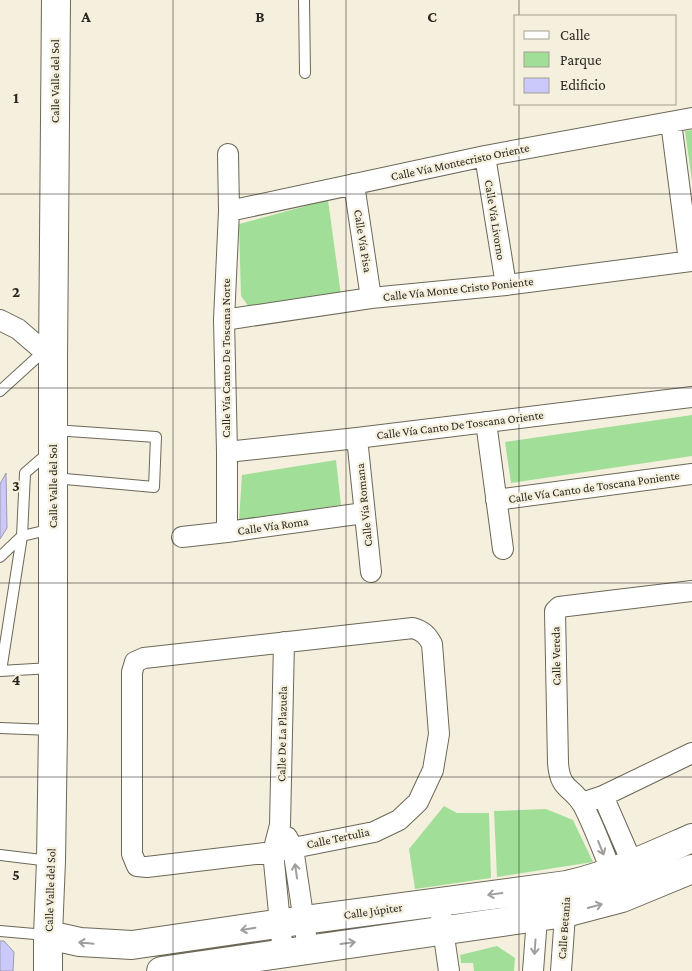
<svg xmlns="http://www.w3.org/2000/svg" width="692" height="971" font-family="'Crimson Pro',serif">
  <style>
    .green { fill: #a1df99 }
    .building { fill: #cbc8fc; stroke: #9c9bad }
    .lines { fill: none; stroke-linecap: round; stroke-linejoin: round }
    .lane-casing { stroke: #6c6857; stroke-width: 12 }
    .street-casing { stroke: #6c6857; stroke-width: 22 }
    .secondary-casing { stroke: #6c6857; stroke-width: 30 }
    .lane { stroke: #fff; stroke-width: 10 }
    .street { stroke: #fff; stroke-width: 20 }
    .secondary { stroke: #fff; stroke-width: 28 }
    .oneway { stroke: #9f9e9b }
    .grid { fill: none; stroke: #292720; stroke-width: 1; stroke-opacity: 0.55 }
    .labels { text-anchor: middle; stroke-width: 4.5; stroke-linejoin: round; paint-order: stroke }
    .street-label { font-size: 12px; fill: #292720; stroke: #f5f0dd }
    .grid-label { font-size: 16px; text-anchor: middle; font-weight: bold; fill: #292720; stroke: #f5f0dd; stroke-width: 4.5; stroke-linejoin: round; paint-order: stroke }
  </style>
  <rect width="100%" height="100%" fill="#f5f0dd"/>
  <path class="green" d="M692 130V181L685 131Z
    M328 200 341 295 249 307 241 296 239 224Z
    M692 415V456L511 483 505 442Z
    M336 460 341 505 239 521 242 475Z
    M444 806 457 813H489L491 878 415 889 409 849Z
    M546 809 573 820 593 862 497 877 494 811Z
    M497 946 515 958 514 971H474L473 963H461L460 955Z"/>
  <path class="building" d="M6 473 7 528 0 539V484Z
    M0 941H4L14 952 13 971H0Z"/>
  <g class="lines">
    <g class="lane-casing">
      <path id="lane" d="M304 0 305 73
        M0 391 44 351
        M54 430 156 437 154 487 54 478
        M0 557 22 536 52 529
        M0 671 51 668
        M1 671 22 536 25 473 48 453
        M0 728 52 730
        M0 855 50 861
        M0 931 46 935"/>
    </g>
    <g class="street-casing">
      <path id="street" d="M671 122 689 261
        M485 156 506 285
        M354 184 371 298
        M229 211 485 156 692 118
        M0 320 18 329 53 359
        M224 320 371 298 506 285 692 261
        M486 422 503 549
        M357 438 371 572
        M227 452 357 438 692 397
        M496 500 692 474
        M227 532V452L224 320 229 211 228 154
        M182 537 227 532 364 513
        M413 628C423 631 427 635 432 644L439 734 433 770 418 802 399 820 374 832 273 852 147 867 137 866 132 854V672L135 662 144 658Z
        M603 796 644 890
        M582 803 603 796 692 753
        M287 837 293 848 308 949
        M622 898C609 868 598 834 583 805 572 786 560 791 558 763L555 611 559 607 692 591
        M439 902 449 971
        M283 953 273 852 280 825 284 642
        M533 971 538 905
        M561 971 566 901"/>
    </g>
    <g class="secondary-casing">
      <path id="secondary" d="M48 935 80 942 132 945 304 920 567 885C611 875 651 856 692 838
        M48 971V935L51 861 53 730V359L56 0
        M161 971 565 913 622 898 692 869"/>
    </g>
    <use href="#lane" class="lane"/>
    <use href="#street" class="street"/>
    <use href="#secondary" class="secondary"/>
  </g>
  <defs><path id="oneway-shaft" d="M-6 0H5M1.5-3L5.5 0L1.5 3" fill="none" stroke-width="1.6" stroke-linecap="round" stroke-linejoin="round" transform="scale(1.25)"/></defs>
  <g class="oneway">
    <use href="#oneway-shaft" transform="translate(601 848) rotate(68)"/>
    <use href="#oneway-shaft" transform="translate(296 871) rotate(-98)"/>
    <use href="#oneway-shaft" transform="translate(495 894) rotate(172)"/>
    <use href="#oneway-shaft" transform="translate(595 906) rotate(-15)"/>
    <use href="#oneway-shaft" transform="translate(248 929) rotate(171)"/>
    <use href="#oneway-shaft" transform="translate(86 943) rotate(-174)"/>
    <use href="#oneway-shaft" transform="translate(348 943) rotate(-8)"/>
    <use href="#oneway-shaft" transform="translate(535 947) rotate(94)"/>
  </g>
  <path class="grid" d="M173 0V971M346 0V971M519 0V16M519 104V971M0 194H692M0 388H692M0 583H692M0 777H692"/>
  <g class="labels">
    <g class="street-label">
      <text transform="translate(55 81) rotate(-90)" y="4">Calle Valle del Sol</text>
      <text transform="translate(460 162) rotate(-12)" y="4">Calle Vía Montecristo Oriente</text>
      <text transform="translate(495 220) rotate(81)" y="4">Calle Vía Livorno</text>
      <text transform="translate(363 241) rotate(81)" y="4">Calle Vía Pisa</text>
      <text transform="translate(458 289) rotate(-6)" y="4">Calle Vía Monte Cristo Poniente</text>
      <text transform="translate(226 358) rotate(-90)" y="4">Calle Vía Canto De Toscana Norte</text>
      <text transform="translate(460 425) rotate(-7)" y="4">Calle Vía Canto De Toscana Oriente</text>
      <text transform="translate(53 486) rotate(-90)" y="4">Calle Valle del Sol</text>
      <text transform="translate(594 487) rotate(-8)" y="4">Calle Vía Canto de Toscana Poniente</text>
      <text transform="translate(364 505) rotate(-96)" y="4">Calle Vía Romana</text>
      <text transform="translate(273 526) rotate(-8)" y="4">Calle Vía Roma</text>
      <text transform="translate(556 656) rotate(-91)" y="4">Calle Vereda</text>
      <text transform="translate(282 734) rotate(-89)" y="4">Calle De La Plazuela</text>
      <text transform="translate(338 838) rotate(-12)" y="4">Calle Tertulia</text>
      <text transform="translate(50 890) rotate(-88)" y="4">Calle Valle del Sol</text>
      <text transform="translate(373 911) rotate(-8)" y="4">Calle Júpiter</text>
      <text transform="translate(564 928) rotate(-86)" y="4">Calle Betania</text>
    </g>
  </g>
  <g class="grid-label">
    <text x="86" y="22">A</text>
    <text x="260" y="22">B</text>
    <text x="432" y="22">C</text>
    <text x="16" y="103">1</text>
    <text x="16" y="297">2</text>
    <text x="16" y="491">3</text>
    <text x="16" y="685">4</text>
    <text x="16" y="880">5</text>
  </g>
  <rect x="514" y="15" width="162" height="90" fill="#f5f0dd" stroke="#a3a091"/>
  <rect x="524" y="31" width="25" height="8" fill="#ffffff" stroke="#a3a091"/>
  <text x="560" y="40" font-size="15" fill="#292720">Calle</text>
  <rect x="524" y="52" width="25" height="15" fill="#a1df99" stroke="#a3a091"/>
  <text x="560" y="65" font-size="15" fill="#292720">Parque</text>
  <rect x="524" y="78" width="25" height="15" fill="#cbc8fc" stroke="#a3a091"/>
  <text x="560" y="90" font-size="15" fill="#292720">Edificio</text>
</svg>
